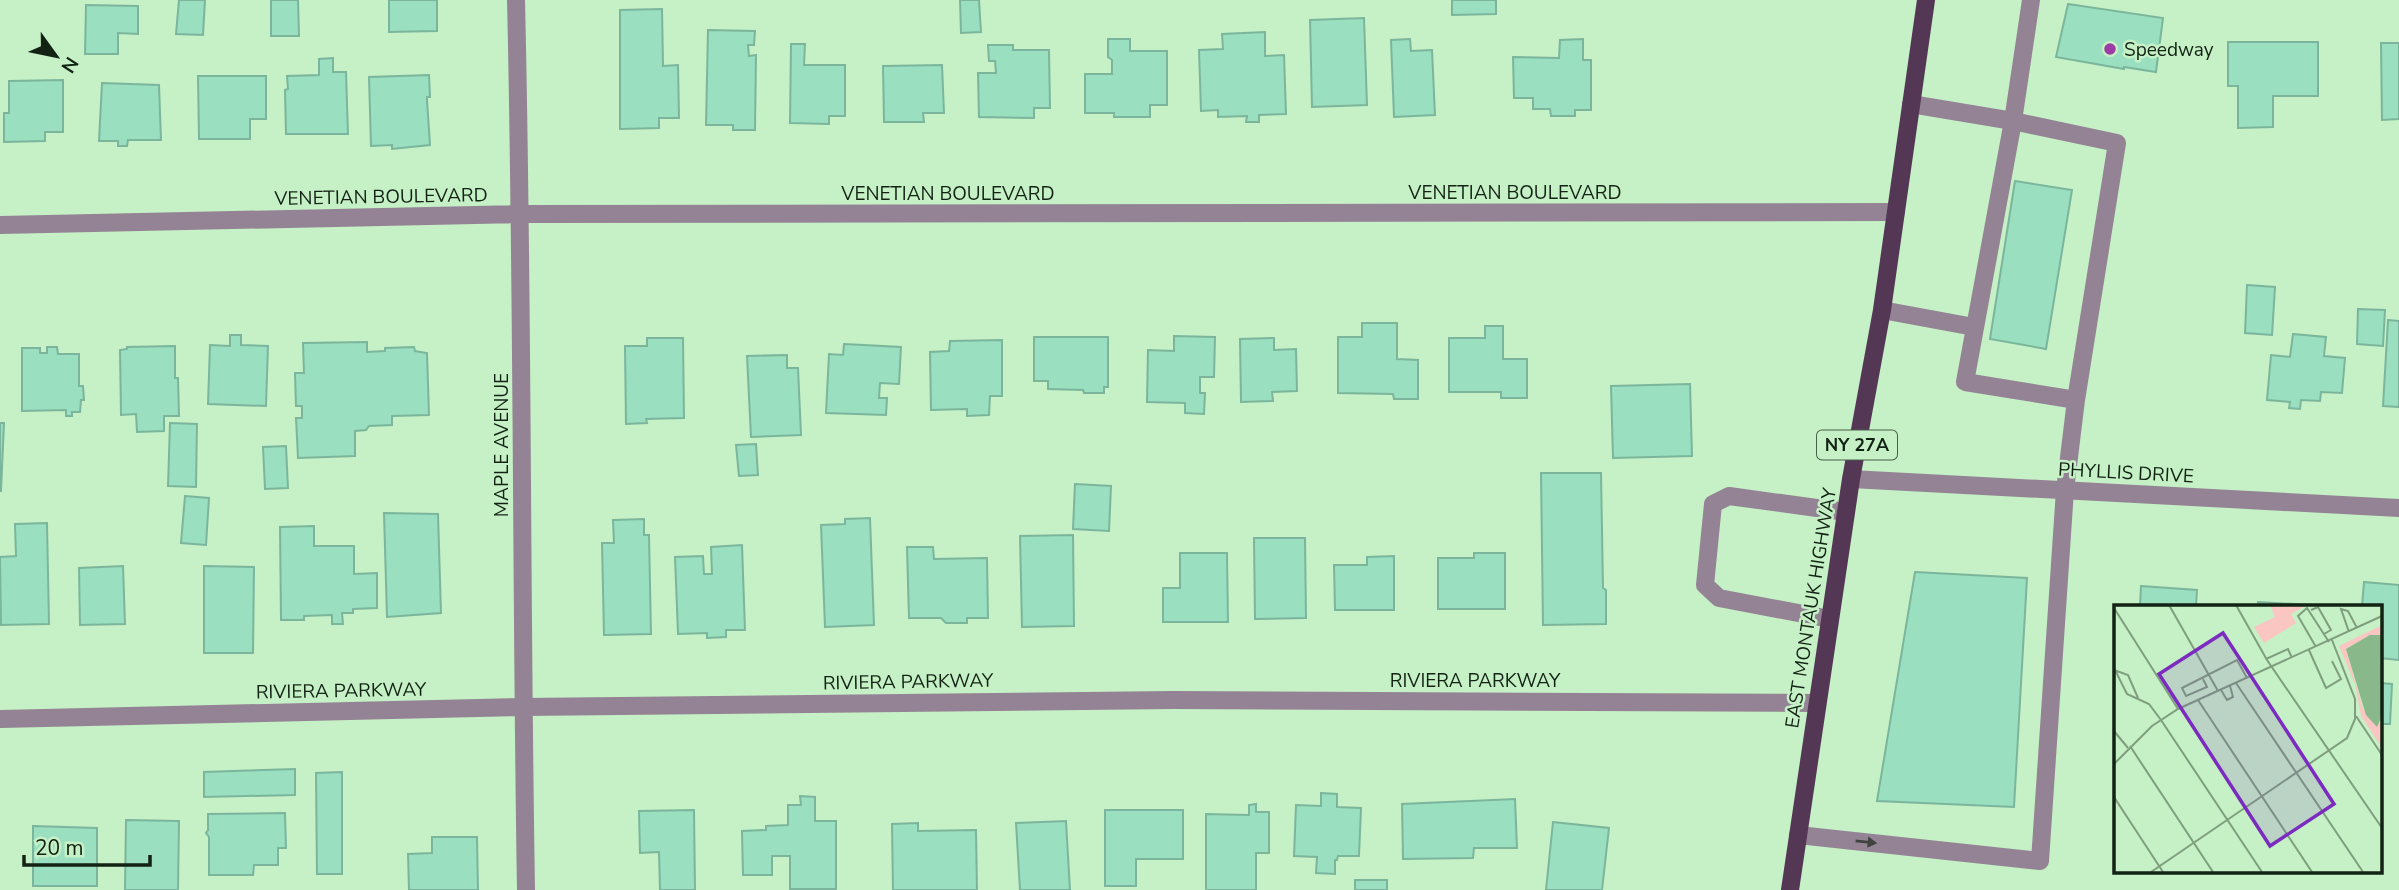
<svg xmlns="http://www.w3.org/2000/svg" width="2399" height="890" font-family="'Nunito Sans',sans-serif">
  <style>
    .building { fill: #99dfc0; stroke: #7bb69c; stroke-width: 2 }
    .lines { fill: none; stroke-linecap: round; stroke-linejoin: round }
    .lane { stroke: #948395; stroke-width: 18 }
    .street { stroke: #948395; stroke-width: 18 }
    .primary { stroke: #533755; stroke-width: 18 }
    .oneway { fill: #404440 }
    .poi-dot { fill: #9c3ca4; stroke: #c6f0c6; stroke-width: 2.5 }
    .labels { text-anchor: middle; stroke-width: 5; stroke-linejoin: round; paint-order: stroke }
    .shield { fill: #c6f0c6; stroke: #486049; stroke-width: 2 }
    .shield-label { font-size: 18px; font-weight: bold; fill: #122213 }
    .poi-label { font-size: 19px; fill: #122213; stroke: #c6f0c6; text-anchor: start }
    .street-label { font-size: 19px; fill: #122213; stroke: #c6f0c6 }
    .inset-road { fill: none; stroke: #7e9e7e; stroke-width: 2 }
    .view { fill: #7b2cbf; fill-opacity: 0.15; stroke: #7b2cbf; stroke-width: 3.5 }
    .inset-edge { fill: none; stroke: #122213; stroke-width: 3.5 }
  </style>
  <rect width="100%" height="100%" fill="#c6f0c6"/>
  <path class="building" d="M179 0H205L203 35 176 34Z
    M271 0H298L299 36H271Z
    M389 0H437V31L389 32Z
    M960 0H979L981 32 961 33Z
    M1452 0H1496V14L1452 15Z
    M2068 4 2163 18 2156 72 2124 67V69L2056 57Z
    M86 5 138 6V34L118 33V54H85Z
    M662 9 663 66 678 65 679 118H659V128L620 129V10Z
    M1364 18 1367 105 1312 107 1310 20Z
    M708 30 755 31 754 45H748L749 56 756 55 755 130H733V125H706Z
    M1265 32V56L1284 55 1286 114 1259 115V122H1246L1247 116 1218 117V110L1201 111 1199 50 1223 49 1222 34Z
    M1108 39H1130V51H1167V105H1150V117H1114V113H1085V74H1112V60L1108 57Z
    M1410 39 1411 51 1432 50 1435 115 1394 117 1391 40Z
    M1583 39V60H1591V110H1575V116H1551L1550 109H1533V98H1514L1513 57 1559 58 1560 40Z
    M2228 42H2318V96H2273V127L2238 128V86H2228Z
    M2381 43H2399V119L2382 120Z
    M791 44H805L804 65H845V116H829V124L790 123Z
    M988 45H1013V50H1049L1050 108H1034V118L979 117 978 73H996L995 61H989Z
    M333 58V72H346L348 134H286L285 90 288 89 287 76 319 75V59Z
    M942 65 944 113H923L924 122H884L883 66Z
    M429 75 430 97H427V100L430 145 392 149V145L371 146 369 77Z
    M198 76H266V119H250V139H199Z
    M63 80V132H45V141L4 142V113H9V81Z
    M102 83 159 85 161 140H128L127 146H118V141H99Z
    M2015 181 2072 190 2046 349 1990 339Z
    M2247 285 2275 287 2272 335 2245 333Z
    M2358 309 2385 310 2383 346 2357 344Z
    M2388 320 2399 321V407L2383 406Z
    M1362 323H1397V359L1418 360V399H1394L1393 394 1338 393V337H1362Z
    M1485 326H1503V359H1527V398H1501V392H1449V338H1485Z
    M2293 334 2326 337 2324 356 2345 358 2342 393 2321 392 2320 401 2301 400 2300 409 2289 408 2290 402 2267 400 2271 355 2290 357Z
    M230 335H241V345L268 346 266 406 208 404 210 345 230 346Z
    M1174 336 1215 337 1214 377H1200V393H1205L1204 414 1185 413V403L1147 402 1148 350 1174 351Z
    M1034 337H1108V387H1104V393H1084L1083 390 1048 389V381H1034Z
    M647 338H683L684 418 646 419 647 423 626 424 625 346H647Z
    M1274 338V350L1296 349 1297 391 1272 392 1273 401 1241 402 1240 339Z
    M1002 340V396H990L989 415 967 416V409L931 410 930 352 949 351 950 341Z
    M367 342V352L385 351V348L414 347 415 351 427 353 429 415 392 416V425L369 426 366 430 355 431V456L298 458 296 418H302V406H296L295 373H304L303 343Z
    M844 344 901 347 899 384 880 383 879 398H887L886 415 826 413 829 354 843 355Z
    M175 346V378H178L179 416H164V431L137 432 136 414 121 415 120 350 127 349V347Z
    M47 347H57L58 354H79V386H83L84 400H81L80 412H72V416H66V410L22 411V348H40V353H47Z
    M787 355V368H798L801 435 751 437 747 356Z
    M1690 384 1692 456 1613 458 1611 386Z
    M0 423H4L1 491H0Z
    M170 423 197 424 196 487 168 486Z
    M756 444 758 475 739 476 736 445Z
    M286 446 288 488 265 489 263 447Z
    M1541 473H1601L1603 588 1606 590V624L1543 625Z
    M1075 484 1111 486 1109 531 1073 529Z
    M185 496 209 498 206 545 181 543Z
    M384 513 438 514 441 613 387 617Z
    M870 518 874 625 825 627 821 525 845 524V519Z
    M644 519V535H649L651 634 604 635 602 543H614L613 520Z
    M47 523 49 624 1 625 0 557 16 556 15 524Z
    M314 526V546H354V574L377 573V608L353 609V613H342L343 624H332V615L304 616V620H281L280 527Z
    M1073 535 1074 626 1022 627 1020 536Z
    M1254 538H1305L1306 618 1255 619Z
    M742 545 745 630H726V637L707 638V633L678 634 675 557 703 556 704 574H712L711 547Z
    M907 547H933L934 559 987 558 988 618H967V623H946L941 618H909Z
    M1180 553H1227L1228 622H1163V588H1180Z
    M1474 553H1505V609H1438V558H1474Z
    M1394 556V610H1335L1334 565H1367V557Z
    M123 566 125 624 80 625 79 568Z
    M204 566 254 567 253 653H204Z
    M1915 572 2027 578 2014 807 1877 801Z
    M2364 582 2399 585V660L2380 658V606H2362Z
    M2141 586 2197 590 2196 606H2140Z
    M2258 602 2312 605V606H2258Z
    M2380 683 2392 684 2390 724H2380Z
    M295 769V795L204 797V772Z
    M342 772V874H317L316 773Z
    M1321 793 1337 794V807L1361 808 1359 856H1338L1337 860H1335V874L1316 873 1317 857 1294 856 1296 805 1321 806Z
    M800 796 815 797V821H836V889H790V856H772V875H743L742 831 766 830V826L788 825V805H801Z
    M1515 799 1517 848H1474L1473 858 1403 859 1402 804Z
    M1256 804V812H1269V853H1256V890H1206V814L1249 815V805Z
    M694 810 695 890H660L659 852 640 853 639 811Z
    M1105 810H1183V859H1136V886H1105Z
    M285 813 286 848H278V865H254L253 875H209V837L206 833 208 830V814Z
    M126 820 179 821 178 890H125Z
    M1066 821 1070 890H1020L1016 823Z
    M1553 822 1609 828 1602 890H1546Z
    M918 823V831L976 830 977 890H893L892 824Z
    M33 826 97 828V886H33Z
    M432 837H477L478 890H409L408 854 432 853Z
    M1355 880H1387V890H1355Z"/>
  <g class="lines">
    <path class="lane" d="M1911 104 2013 121 2031 0
      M1882 310 1974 327
      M1830 619 1719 598 1705 585 1713 504 1729 496 1846 512
      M1798 835 2040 861 2065 490 2076 400 2117 143 2013 121 1965 382 2076 400"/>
    <path class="street" d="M516 0C523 297 521 593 526 890
      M0 225 521 214 1896 212
      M1851 479 2399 508
      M0 719 523 707 1173 700 1817 703"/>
    <path class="primary" d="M1790 890 1851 479 1882 310 1926 0"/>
  </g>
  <defs><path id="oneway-solid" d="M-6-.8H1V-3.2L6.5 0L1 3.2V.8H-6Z" transform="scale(1.75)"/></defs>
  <use class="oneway" href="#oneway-solid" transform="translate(1866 842) rotate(6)"/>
  <circle class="poi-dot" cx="2110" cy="49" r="7"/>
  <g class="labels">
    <rect class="shield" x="1817" y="430.5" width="80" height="29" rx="5"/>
    <g class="shield-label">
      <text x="1857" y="451">NY 27A</text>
    </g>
    <g class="poi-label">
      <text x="2124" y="56">Speedway</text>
    </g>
    <g class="street-label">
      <text x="1515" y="199">VENETIAN BOULEVARD</text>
      <text x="948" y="200">VENETIAN BOULEVARD</text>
      <text transform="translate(381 196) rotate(-1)" y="7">VENETIAN BOULEVARD</text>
      <text transform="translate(501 445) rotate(-90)" y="7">MAPLE AVENUE</text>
      <text transform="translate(2126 472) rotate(3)" y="7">PHYLLIS DRIVE</text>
      <text transform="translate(1810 608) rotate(-81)" y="7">EAST MONTAUK HIGHWAY</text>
      <text x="1475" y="687">RIVIERA PARKWAY</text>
      <text transform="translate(908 681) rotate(-1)" y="7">RIVIERA PARKWAY</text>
      <text transform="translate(341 690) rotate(-1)" y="7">RIVIERA PARKWAY</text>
    </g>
  </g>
  <g transform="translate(2114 605)">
    <rect width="268" height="268" fill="#c6f0c6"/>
    <path d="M156 0H193L177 9 182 18 150 38 140 22 161 12ZM268 20V30H256L232 44 249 104 267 119 268 111V143L247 111 241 79 225 41Z" fill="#fac6c1"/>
    <path d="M256 30H268V111L263 122 252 110 232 44Z" fill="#89b88a"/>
    <path class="inset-road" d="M55 0 104 86M122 0 153 55 268 223M0 3 64 104M197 5 204 2 217 25 210 29M235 27 227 4 234 6 243 23M202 42 184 11 193 3 215 37M195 45 212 83 227 74 218 56M152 54 174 44 178 53M0 65 14 70 24 93M1 65 13 89 35 99 47 115 148 267M89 74 93 82 72 91 68 83 123 55 133 73M122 78 249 267M107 85 113 95 119 92 116 81M84 95 198 267M242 111 268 150M0 126 14 143M16 141 99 267M0 159 38 121 64 104 268 11M0 192 49 267M37 267 233 133 241 114V94L218 35"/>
    <path class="view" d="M109 28 220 199 156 241 45 69Z"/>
    <rect width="268" height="268" class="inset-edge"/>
  </g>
  <g transform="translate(56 56) rotate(123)" stroke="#c6f0c6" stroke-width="5" paint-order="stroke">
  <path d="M0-5L12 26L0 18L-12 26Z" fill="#122213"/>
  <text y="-10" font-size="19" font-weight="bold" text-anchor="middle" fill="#122213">N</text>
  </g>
  <path d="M24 855v10h126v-10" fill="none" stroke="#122213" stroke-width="3.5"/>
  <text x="35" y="855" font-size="21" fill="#122213" stroke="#c6f0c6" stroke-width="5" paint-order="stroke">20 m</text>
</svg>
